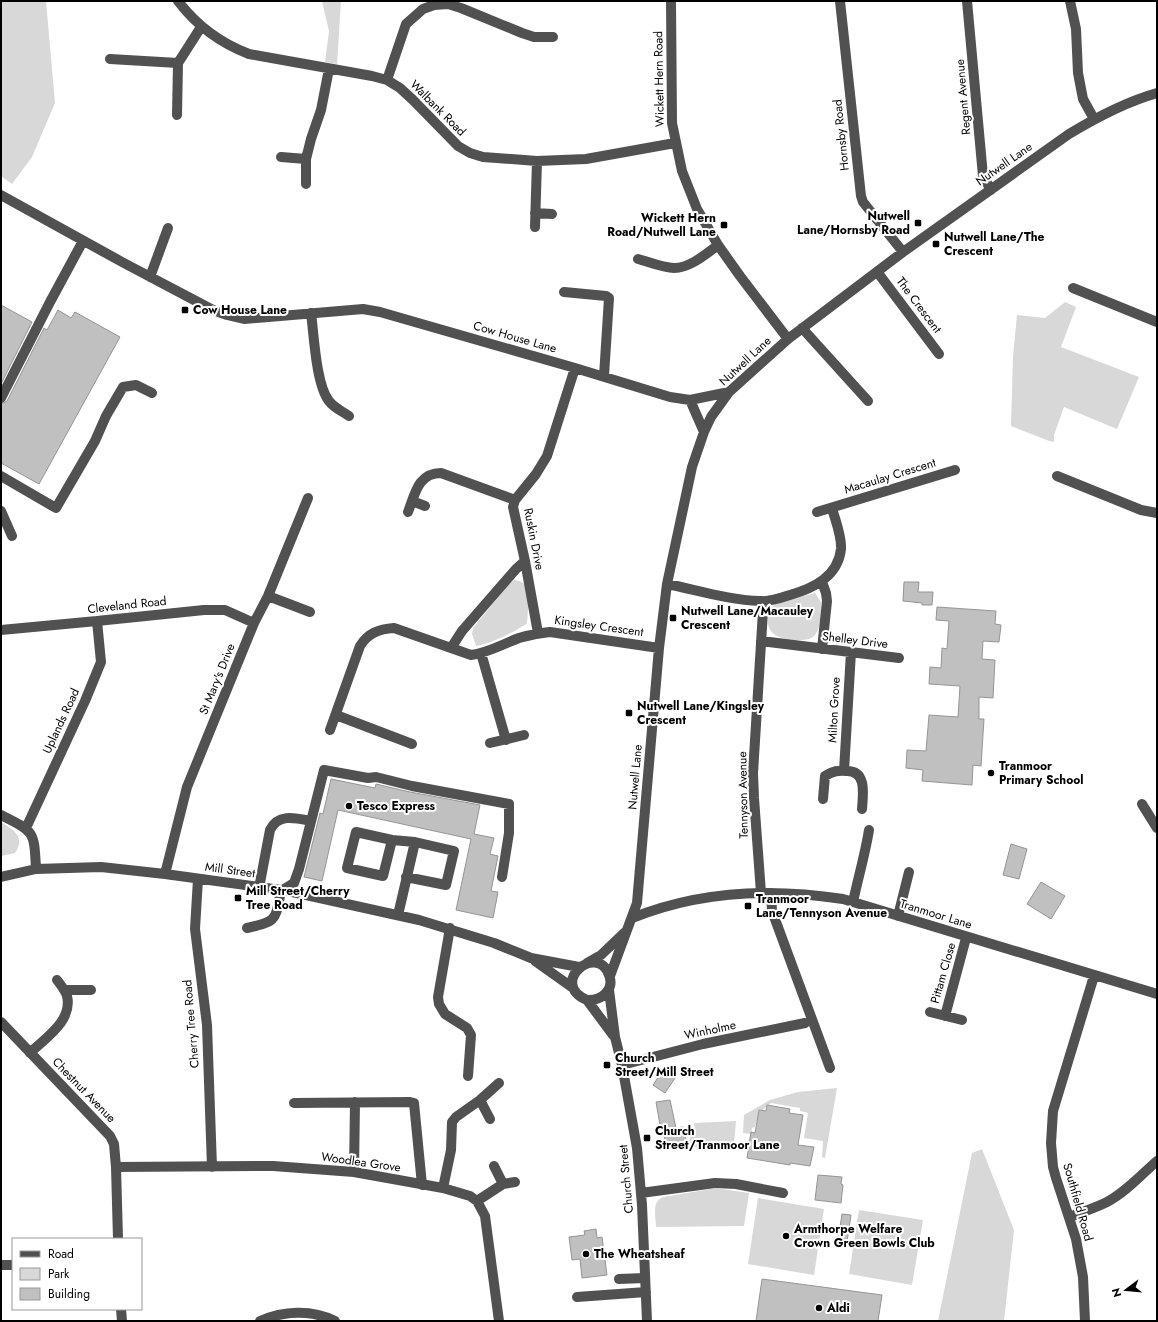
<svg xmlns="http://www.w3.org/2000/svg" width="1158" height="1322" font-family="Jost,sans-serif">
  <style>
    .green { fill: #d8d8d8 }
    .building { fill: #c0c0c0; stroke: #959595 }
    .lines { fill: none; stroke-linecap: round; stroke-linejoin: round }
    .minor { stroke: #515151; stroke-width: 10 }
    .poi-dot { fill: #000; stroke: #fff; stroke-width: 1.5 }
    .labels { text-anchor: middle; stroke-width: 4; stroke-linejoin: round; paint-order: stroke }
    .street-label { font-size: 12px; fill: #000; stroke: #fff }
    .poi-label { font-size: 12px; font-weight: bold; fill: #000; stroke: #fff; text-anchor: start }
  </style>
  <rect width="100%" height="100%" fill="#fff"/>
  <path class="green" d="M1 1H46L55 103 32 157 12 184 1 176Z
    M322 1H341L337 64 325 62 329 31Z
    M1065 302 1076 307 1061 347 1139 377 1117 429 1064 407 1054 435V442L1049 441 1011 426 1013 357 1017 315 1045 318Z
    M515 580C519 581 524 582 526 587 529 594 528 615 527 623 519 630 486 646 476 646L472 634 473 628 510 583Z
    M815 593 821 602C820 612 822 627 815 635 810 643 785 640 777 636 764 629 766 613 775 604Z
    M1 822C14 830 26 837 15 853L1 856Z
    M837 1088 825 1158 822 1157 823 1141 804 1138 808 1113 800 1111V1108L771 1103 760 1112 758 1121H756L755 1127 752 1128 751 1134 743 1133 744 1115 770 1100 798 1092Z
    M736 1121 734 1145 691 1147 690 1136 696 1135 694 1123Z
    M982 1149 1014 1230 1004 1321H938L972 1153Z
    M711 1189H722L749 1193 744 1226 656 1227C656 1216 651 1202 663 1197Z
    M758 1198 824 1209 814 1275 748 1264Z
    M859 1210 923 1220 912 1285 849 1274Z"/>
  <path class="building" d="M1 305 32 322 1 384Z
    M58 310 71 318 75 312 120 337 39 484 1 463V404L7 401 44 328 47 330Z
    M904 582H919L918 592H933L932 605H922V603L903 601Z
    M937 607 996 611 995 624 1001 625 999 642 983 641 982 659 995 660 993 698 979 697V719H984L981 766 973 765 972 785 922 781 923 770 906 768 907 750 926 751 929 715 958 717 960 686 929 684 930 667 941 668 942 648 947 649 949 621 936 620Z
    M331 779 375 788 376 784 410 792 480 805 474 834 494 838 490 854 498 856 491 891 498 892 493 918 456 910 471 839 338 810 322 881 304 877 320 813 323 814Z
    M1011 844 1027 849 1019 879 1003 875Z
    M1041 882 1065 896 1051 919 1027 904Z
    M663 1070 675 1078 665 1093 653 1085Z
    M670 1100 676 1128 683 1127 687 1146 675 1149 674 1144 666 1146 662 1125H660L656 1102Z
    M767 1105 790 1109 789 1113 803 1115 798 1145 814 1147 810 1166 790 1163V1165L747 1158 751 1132 755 1133 759 1110 766 1111Z
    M818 1175 842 1177 841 1184 843 1185 841 1203 815 1200Z
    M842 1214 851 1215 847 1242 838 1241Z
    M596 1229 597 1238 602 1237 607 1275 582 1278 580 1259 572 1260 569 1237 585 1235 584 1231Z
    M762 1279 882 1295 878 1321H756Z"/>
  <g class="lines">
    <path class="minor" d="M178 1C197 26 220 43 249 54L372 76 387 80 400 88 413 100 458 146 470 153 483 157 537 161 586 159 675 143
      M671 1 672 123 682 171 697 209 718 245 740 276 788 339
      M840 1 861 196 863 202 903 252
      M967 1 983 176 991 190
      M1070 1 1076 29 1078 73 1083 99 1094 119
      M110 59 178 63
      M387 80 406 24 423 9 434 5 448 4 461 8 522 33 534 37H553
      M177 115 178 63 201 27
      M281 157 306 159
      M306 184V159L311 139 321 110 329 69
      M1 195 122 262 213 310 227 315 244 319 363 309 380 312 575 368 670 397 690 400 729 392
      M535 213 552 214
      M535 227 537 161
      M638 259C649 262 663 268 674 268 690 268 706 254 718 245
      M878 273 939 354
      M150 277 168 228
      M1073 288 1157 322
      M564 292 606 296 609 298 604 376
      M311 313C314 335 316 385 329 401 334 408 342 411 349 416
      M802 328 868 401
      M1 398 50 302 83 241
      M690 400 704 432
      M1 476 56 508 95 441 106 416 123 387 136 385 152 393
      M1057 476 1141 510 1157 513
      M412 501 425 506
      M1 511 12 536
      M408 512C415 494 418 473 441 473L515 500
      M817 512 955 470
      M822 582 826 593 827 601 822 649
      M667 584C697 590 729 600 760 601 770 602 781 598 790 595 813 588 838 577 841 549 842 536 835 520 832 508
      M268 596 310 612
      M1 630 97 621 204 610H225L254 623
      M538 633 525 561 513 507 515 500 536 474 547 456 575 368
      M761 641 899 658
      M451 648 462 631 516 569 525 561
      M481 653 506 740
      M336 715 412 744
      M330 730 360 646C368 633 379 629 394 628L471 655C488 653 503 644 519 638 529 635 540 633 550 632L659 648
      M490 743 524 735
      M844 771 851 652
      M823 799 825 776C833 771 838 770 847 771 867 771 863 794 862 809
      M1142 804 1157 828
      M1 815C35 832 34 831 36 869
      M26 828 85 701 101 662 97 621
      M392 840 383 876 347 868 356 832 392 840 415 842 398 915
      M165 874 187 787 254 623 268 596 308 498
      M1 877 36 869 101 867 165 874 288 891 419 920 494 943 531 958 579 967
      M406 877 446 885 454 851 415 842
      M198 879 195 929 207 1025 212 1167
      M259 888 270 830C278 813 296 818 311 821
      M761 893 754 798 753 773 763 611 762 601
      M771 893 772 911 830 1068
      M853 902C858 878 865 855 869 830
      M898 916 909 872
      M632 918C699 891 773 888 843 899L1157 994
      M247 928C278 921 275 920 281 891L294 883 299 869 324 770 368 778 376 777 412 786 509 804V833L502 877
      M450 928 438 997 439 1004 445 1014 467 1028 471 1035 468 1076
      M535 961 573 988
      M587 963 601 955 624 933
      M610 976 637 903 659 648 667 584 692 467 704 432 711 417 729 392 788 339 903 252 1069 134C1097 117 1125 102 1157 93
      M65 990H91
      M609 990 615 1037 622 1065 637 1148 642 1205 647 1321
      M587 1000C601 1001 615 990 609 975 597 942 548 983 587 1000L613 1035
      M930 1012 962 1020
      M945 1016 966 938
      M1 1022 110 1136 114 1144 116 1167 118 1239
      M30 1053C45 1038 73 1021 67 996 65 990 61 985 57 980
      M622 1065 703 1044 805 1023
      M480 1100 490 1119
      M294 1103 410 1102 414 1103 422 1185
      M494 1166 503 1184
      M116 1167 273 1166 354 1172 443 1188 470 1196 477 1201 485 1216 499 1321
      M354 1172 355 1102
      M443 1188 451 1150 452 1122 456 1117 480 1100 499 1083
      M641 1193 715 1183 736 1184 783 1193
      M477 1201 503 1184 515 1182
      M1070 1217C1082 1212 1095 1208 1107 1202 1126 1192 1141 1175 1157 1161
      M1 1265H13
      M619 1279 645 1278
      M577 1297 646 1292
      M121 1309 122 1321
      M260 1321C283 1311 311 1309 335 1321
      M1085 1321 1083 1277 1076 1239 1056 1178 1053 1167 1051 1143 1053 1111 1094 976"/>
  </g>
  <g class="poi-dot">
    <rect x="914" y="219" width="8" height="8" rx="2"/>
    <rect x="720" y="221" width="8" height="8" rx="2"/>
    <rect x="932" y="240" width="8" height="8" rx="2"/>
    <rect x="181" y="306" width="8" height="8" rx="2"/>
    <rect x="669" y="614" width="8" height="8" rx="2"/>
    <rect x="625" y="709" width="8" height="8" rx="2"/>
    <circle cx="991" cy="773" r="4"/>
    <circle cx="349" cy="806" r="4"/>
    <rect x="234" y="894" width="8" height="8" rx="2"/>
    <rect x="744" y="902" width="8" height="8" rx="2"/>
    <rect x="603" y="1061" width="8" height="8" rx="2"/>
    <rect x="643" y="1134" width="8" height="8" rx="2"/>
    <circle cx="786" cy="1236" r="4"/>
    <circle cx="586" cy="1254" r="4"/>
    <circle cx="819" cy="1308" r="4"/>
  </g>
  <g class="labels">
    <g class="street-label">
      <text transform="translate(659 79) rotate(-91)" y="4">Wickett Hern Road</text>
      <text transform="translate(963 97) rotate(-95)" y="4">Regent Avenue</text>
      <text transform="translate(438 108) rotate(45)" y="4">Walbank Road</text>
      <text transform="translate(841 135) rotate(-96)" y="4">Hornsby Road</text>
      <text transform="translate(1004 164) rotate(-35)" y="4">Nutwell Lane</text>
      <text transform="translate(919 305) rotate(53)" y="4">The Crescent</text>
      <text transform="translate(515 337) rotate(16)" y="4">Cow House Lane</text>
      <text transform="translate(745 361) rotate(-43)" y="4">Nutwell Lane</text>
      <text transform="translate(890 476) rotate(-17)" y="4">Macaulay Crescent</text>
      <text transform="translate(534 539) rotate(79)" y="4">Ruskin Drive</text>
      <text transform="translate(127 605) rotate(-6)" y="4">Cleveland Road</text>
      <text transform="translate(599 626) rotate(8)" y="4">Kingsley Crescent</text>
      <text transform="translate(855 640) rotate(7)" y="4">Shelley Drive</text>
      <text transform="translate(217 679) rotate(-68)" y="4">St Mary's Drive</text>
      <text transform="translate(834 710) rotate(-87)" y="4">Milton Grove</text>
      <text transform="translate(61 721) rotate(-65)" y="4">Uplands Road</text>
      <text transform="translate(635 777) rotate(-85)" y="4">Nutwell Lane</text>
      <text transform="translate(743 795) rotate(-91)" y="4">Tennyson Avenue</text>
      <text transform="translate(230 870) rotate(8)" y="4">Mill Street</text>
      <text transform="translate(936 914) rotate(17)" y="4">Tranmoor Lane</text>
      <text transform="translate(943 973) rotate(-74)" y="4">Pittam Close</text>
      <text transform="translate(191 1024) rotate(-95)" y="4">Cherry Tree Road</text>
      <text transform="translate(710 1030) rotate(-12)" y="4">Winholme</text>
      <text transform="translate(84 1090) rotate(46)" y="4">Chestnut Avenue</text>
      <text transform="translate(361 1162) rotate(8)" y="4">Woodlea Grove</text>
      <text transform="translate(626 1179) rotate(-95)" y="4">Church Street</text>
      <text transform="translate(1078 1202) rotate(74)" y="4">Southfield Road</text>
    </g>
    <g class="poi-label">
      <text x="910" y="220" text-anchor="end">Nutwell<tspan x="910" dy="14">Lane/Hornsby Road</tspan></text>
      <text x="716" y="222" text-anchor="end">Wickett Hern<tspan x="716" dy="14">Road/Nutwell Lane</tspan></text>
      <text x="944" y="241">Nutwell Lane/The<tspan x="944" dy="14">Crescent</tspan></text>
      <text x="193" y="314">Cow House Lane</text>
      <text x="681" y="615">Nutwell Lane/Macauley<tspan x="681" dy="14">Crescent</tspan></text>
      <text x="637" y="710">Nutwell Lane/Kingsley<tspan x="637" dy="14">Crescent</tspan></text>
      <text x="999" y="770">Tranmoor<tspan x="999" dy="14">Primary School</tspan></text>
      <text x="357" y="810">Tesco Express</text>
      <text x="246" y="895">Mill Street/Cherry<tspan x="246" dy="14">Tree Road</tspan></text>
      <text x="756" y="903">Tranmoor<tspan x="756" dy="14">Lane/Tennyson Avenue</tspan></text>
      <text x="615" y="1062">Church<tspan x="615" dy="14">Street/Mill Street</tspan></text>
      <text x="655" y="1135">Church<tspan x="655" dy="14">Street/Tranmoor Lane</tspan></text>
      <text x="794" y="1233">Armthorpe Welfare<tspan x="794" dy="14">Crown Green Bowls Club</tspan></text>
      <text x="594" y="1258">The Wheatsheaf</text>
      <text x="827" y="1312">Aldi</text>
    </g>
  </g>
  <rect width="1158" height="1322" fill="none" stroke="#000000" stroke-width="4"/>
  <rect x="12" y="1238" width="130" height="72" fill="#ffffff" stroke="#999999"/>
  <rect x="20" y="1251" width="20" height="6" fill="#515151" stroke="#999999"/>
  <text x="48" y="1258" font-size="12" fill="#000000">Road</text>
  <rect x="20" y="1268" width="20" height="12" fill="#d8d8d8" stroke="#999999"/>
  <text x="48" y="1278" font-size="12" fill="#000000">Park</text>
  <rect x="20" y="1288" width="20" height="12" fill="#c0c0c0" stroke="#999999"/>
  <text x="48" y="1298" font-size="12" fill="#000000">Building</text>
  <g transform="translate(1126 1290) rotate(254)" stroke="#ffffff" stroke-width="3" paint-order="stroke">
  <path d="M0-3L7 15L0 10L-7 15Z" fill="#000000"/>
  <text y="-6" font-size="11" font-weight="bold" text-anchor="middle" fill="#000000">N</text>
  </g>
</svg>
